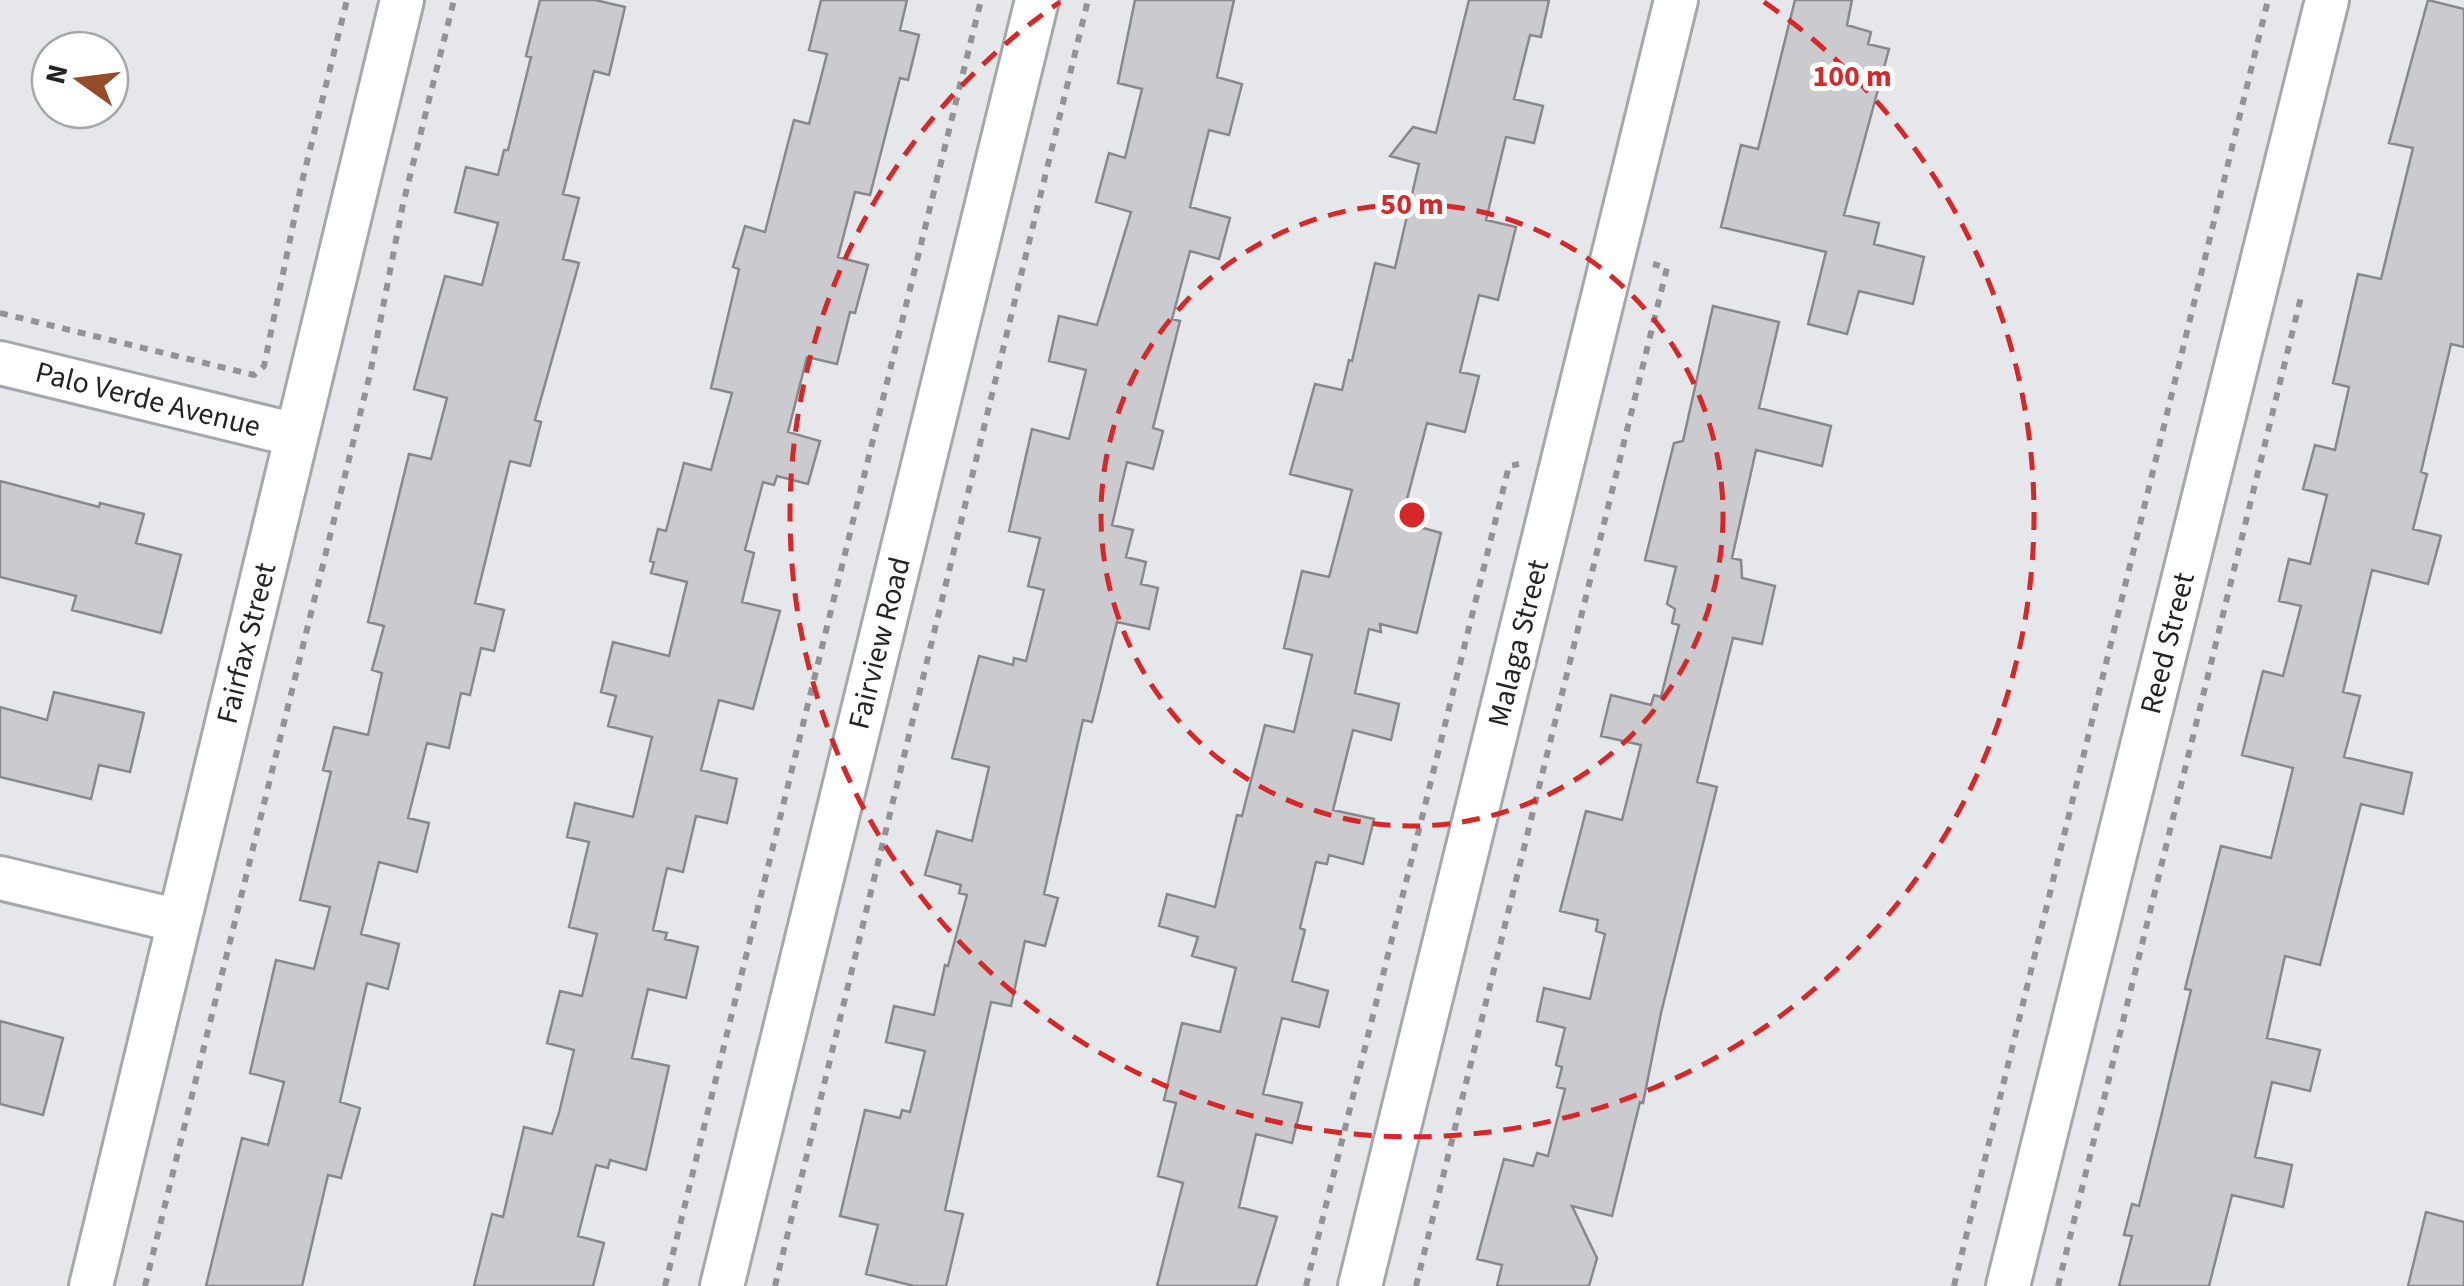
<svg xmlns="http://www.w3.org/2000/svg" width="2464" height="1286" font-family="'Source Sans 3',sans-serif">
  <style>
    .building { fill: #cbcbcf; stroke: #89888c; stroke-width: 2.5 }
    .lines { fill: none; stroke-linecap: round; stroke-linejoin: round }
    .minor-casing { stroke: #a6a7aa; stroke-width: 48 }
    .path { stroke: #939395; stroke-width: 6; stroke-dasharray: 8 8; stroke-linecap: butt }
    .minor { stroke: #fff; stroke-width: 42 }
    .ring { fill: none; stroke: #d62828; stroke-width: 5; stroke-dasharray: 18 12 }
    .labels { text-anchor: middle; stroke-width: 10; stroke-linejoin: round; paint-order: stroke }
    .street-label { font-size: 30px; fill: #242425; stroke: #fff }
    .centre { fill: #d62828; stroke: #fff; stroke-width: 5 }
    .ring-label { font-size: 30px; text-anchor: middle; font-weight: bold; fill: #d62828; stroke: #fff; stroke-width: 10; stroke-linejoin: round; paint-order: stroke }
  </style>
  <rect width="100%" height="100%" fill="#e6e7ea"/>
  <path class="building" d="M540 0H595L625 7 609 75 594 71 563 194 579 198 563 259 579 263 535 420 541 422 530 466 510 461 475 603 504 610 494 651 481 648 470 695 461 693 449 748 427 743 408 818 429 823 417 872 379 862 361 934 399 944 388 989 367 983 340 1102 360 1108 341 1178 328 1175 302 1286H206L242 1138 268 1145 284 1082 250 1073 276 960 314 969 330 907 300 900 331 772 323 770 334 727 368 735 382 673 372 670 384 626 368 622 409 454 431 459 447 398 414 389 426 344 445 276 482 285 498 223 455 212 466 167 498 175 504 150H508L531 57 526 56Z
    M821 0H907L900 30 919 35 908 80 900 78 870 195 855 192 838 257 868 265 855 313 850 312 837 364 807 357 788 432 820 441 808 484 777 476 774 485 763 482 745 550 754 553 742 602 780 611 753 709 719 700 701 770 737 779 727 823 696 816 683 872 667 868 653 930 667 933 665 939 698 947 686 998 648 989 632 1058 669 1066 646 1170 610 1160 608 1168 596 1165 578 1236 604 1243 593 1286H474L492 1214 503 1217 524 1127 552 1134 559 1113 574 1050 547 1043 560 991 582 996 597 934 569 927 589 842 567 837 575 803 633 817 652 737 608 726 616 696 601 692 613 642 669 656 687 582 651 573 654 562 650 561 658 529 666 531 684 463 711 470 732 393 711 388 739 269 733 267 745 226 765 232 794 120 809 124 827 54 809 50Z
    M1135 0H1234L1217 77 1242 84 1229 135 1209 130 1190 207 1230 218 1219 259 1190 251 1172 319 1180 321 1153 428 1163 431 1153 469 1127 462 1112 525 1133 530 1126 557 1146 562 1141 584 1158 588 1149 629 1117 622 1092 722 1083 720 1049 872 1044 894 1058 898 1045 946 1025 941 1011 1006 991 1002 945 1210 963 1214 946 1286H914L866 1274 878 1225 840 1216 865 1110 900 1118 902 1110 910 1112 925 1051 886 1042 894 1006 934 1015 945 965 948 966 967 895 959 893 961 885 925 875 937 831 972 841 989 767 952 758 979 656 1013 665 1014 658 1026 661 1044 590 1028 586 1040 538 1009 531 1032 429 1069 439 1086 370 1049 361 1059 316 1097 325 1131 212 1096 202 1109 153 1125 158 1142 89 1118 83Z
    M1469 0H1549L1541 37 1530 35 1514 99 1543 106 1534 143 1506 137 1486 220 1516 227 1498 300 1479 295 1460 372 1479 376 1465 432 1427 423 1401 522 1441 533 1417 633 1380 624 1381 632 1369 629 1355 693 1399 704 1391 740 1353 730 1333 810 1374 819 1363 864 1329 855 1327 864 1316 862 1300 928 1305 930 1292 981 1328 991 1319 1027 1282 1018 1263 1094 1302 1103 1292 1143 1256 1134 1239 1207 1277 1217 1256 1286H1157L1183 1183 1158 1176 1176 1103 1164 1100 1182 1023 1220 1032 1236 968 1192 956 1198 937 1159 926 1167 894 1215 907 1237 815 1242 816 1265 725 1294 732 1312 655 1284 648 1302 571 1329 577 1352 490 1290 474 1315 384 1342 390 1349 360 1352 361 1375 263 1395 268 1419 164 1390 156 1413 127 1436 133Z
    M1795 0H1852L1847 25 1871 32 1868 44 1889 49 1844 215 1879 223 1874 244 1924 257 1913 304 1859 291 1847 334 1808 324 1826 252 1721 227 1741 145 1758 149Z
    M2428 0 2464 9V347L2451 344 2421 472 2427 474 2413 529 2441 536 2428 584 2372 570 2343 692 2360 696 2344 757 2412 773 2403 814 2361 804 2320 965 2285 956 2267 1038 2320 1050 2310 1091 2272 1082 2255 1157 2292 1165 2283 1207 2232 1195 2209 1286H2119L2132 1236 2124 1235 2132 1204 2139 1206 2161 1117 2191 990 2185 989 2221 846 2271 858 2293 768 2242 755 2263 671 2283 676 2301 606 2279 601 2289 559 2310 564 2327 495 2303 489 2315 445 2335 450 2349 387 2333 383 2358 274 2381 279 2413 148 2389 143Z
    M1713 306 1779 322 1759 408 1831 426 1822 466 1756 450 1732 558 1741 560 1742 578 1775 586 1762 644 1733 638 1697 782 1717 787 1661 1013 1643 1103 1640 1102 1612 1216 1572 1206 1597 1258 1589 1286H1497L1502 1265 1477 1259 1504 1159 1533 1166 1537 1153 1548 1156 1565 1089 1557 1087 1562 1067 1556 1065 1565 1028 1537 1021 1544 988 1590 999 1605 934 1596 931 1598 920 1560 911 1586 811 1622 820 1641 745 1601 736 1611 695 1651 705 1654 695 1661 697 1679 625 1672 623 1675 609 1667 604 1676 567 1645 560 1674 443 1683 441Z
    M0 481 99 507 100 503 144 514 136 543 181 555 161 633 72 610 76 596 0 577Z
    M54 692 144 713 130 772 99 765 91 799 0 777V707L47 720Z
    M0 1021 63 1038 43 1115 0 1104Z
    M2426 1212 2464 1222V1286H2408Z"/>
  <g class="lines">
    <g class="minor-casing">
      <path id="minor" d="M0 363 296 435
        M0 878 179 921
        M91 1286 402 0
        M722 1286 1037 0
        M1360 1286 1676 0
        M2008 1286 2327 0"/>
    </g>
    <path class="path" d="M0 313 254 375 264 366 301 186 347 0
      M145 1286 370 374 403 204 454 0
      M665 1286 981 0
      M775 1286 1088 0
      M1306 1286 1509 466 1519 464
      M1416 1286 1667 268 1653 264
      M1954 1286 2268 0
      M2058 1286 2301 297"/>
    <use href="#minor" class="minor"/>
  </g>
  <g class="ring">
    <circle cx="1412" cy="515" r="311"/>
    <path d="M1764 2A622 622 0 1 1 1060 2"/>
  </g>
  <g class="labels">
    <g class="street-label">
      <text transform="translate(148 399) rotate(14)" y="10">Palo Verde Avenue</text>
      <text transform="translate(246 643) rotate(-76)" y="10">Fairfax Street</text>
      <text transform="translate(879 643) rotate(-76)" y="10">Fairview Road</text>
      <text transform="translate(1518 643) rotate(-76)" y="10">Malaga Street</text>
      <text transform="translate(2167 643) rotate(-76)" y="10">Reed Street</text>
    </g>
  </g>
  <circle cx="1412" cy="515" r="15" class="centre"/>
  <g class="ring-label">
    <text x="1852" y="86">100 m</text>
    <text x="1412" y="214">50 m</text>
  </g>
  <g transform="translate(80 80) rotate(284)"><circle r="48" fill="#ffffff" stroke="#a7a7a8" stroke-width="2.5"/>
  <path d="M0-8L18 38L0 25L-18 38Z" fill="#944c29"/>
  <text y="-15" font-size="28" font-weight="bold" text-anchor="middle" fill="#242425">N</text>
  </g>
</svg>
